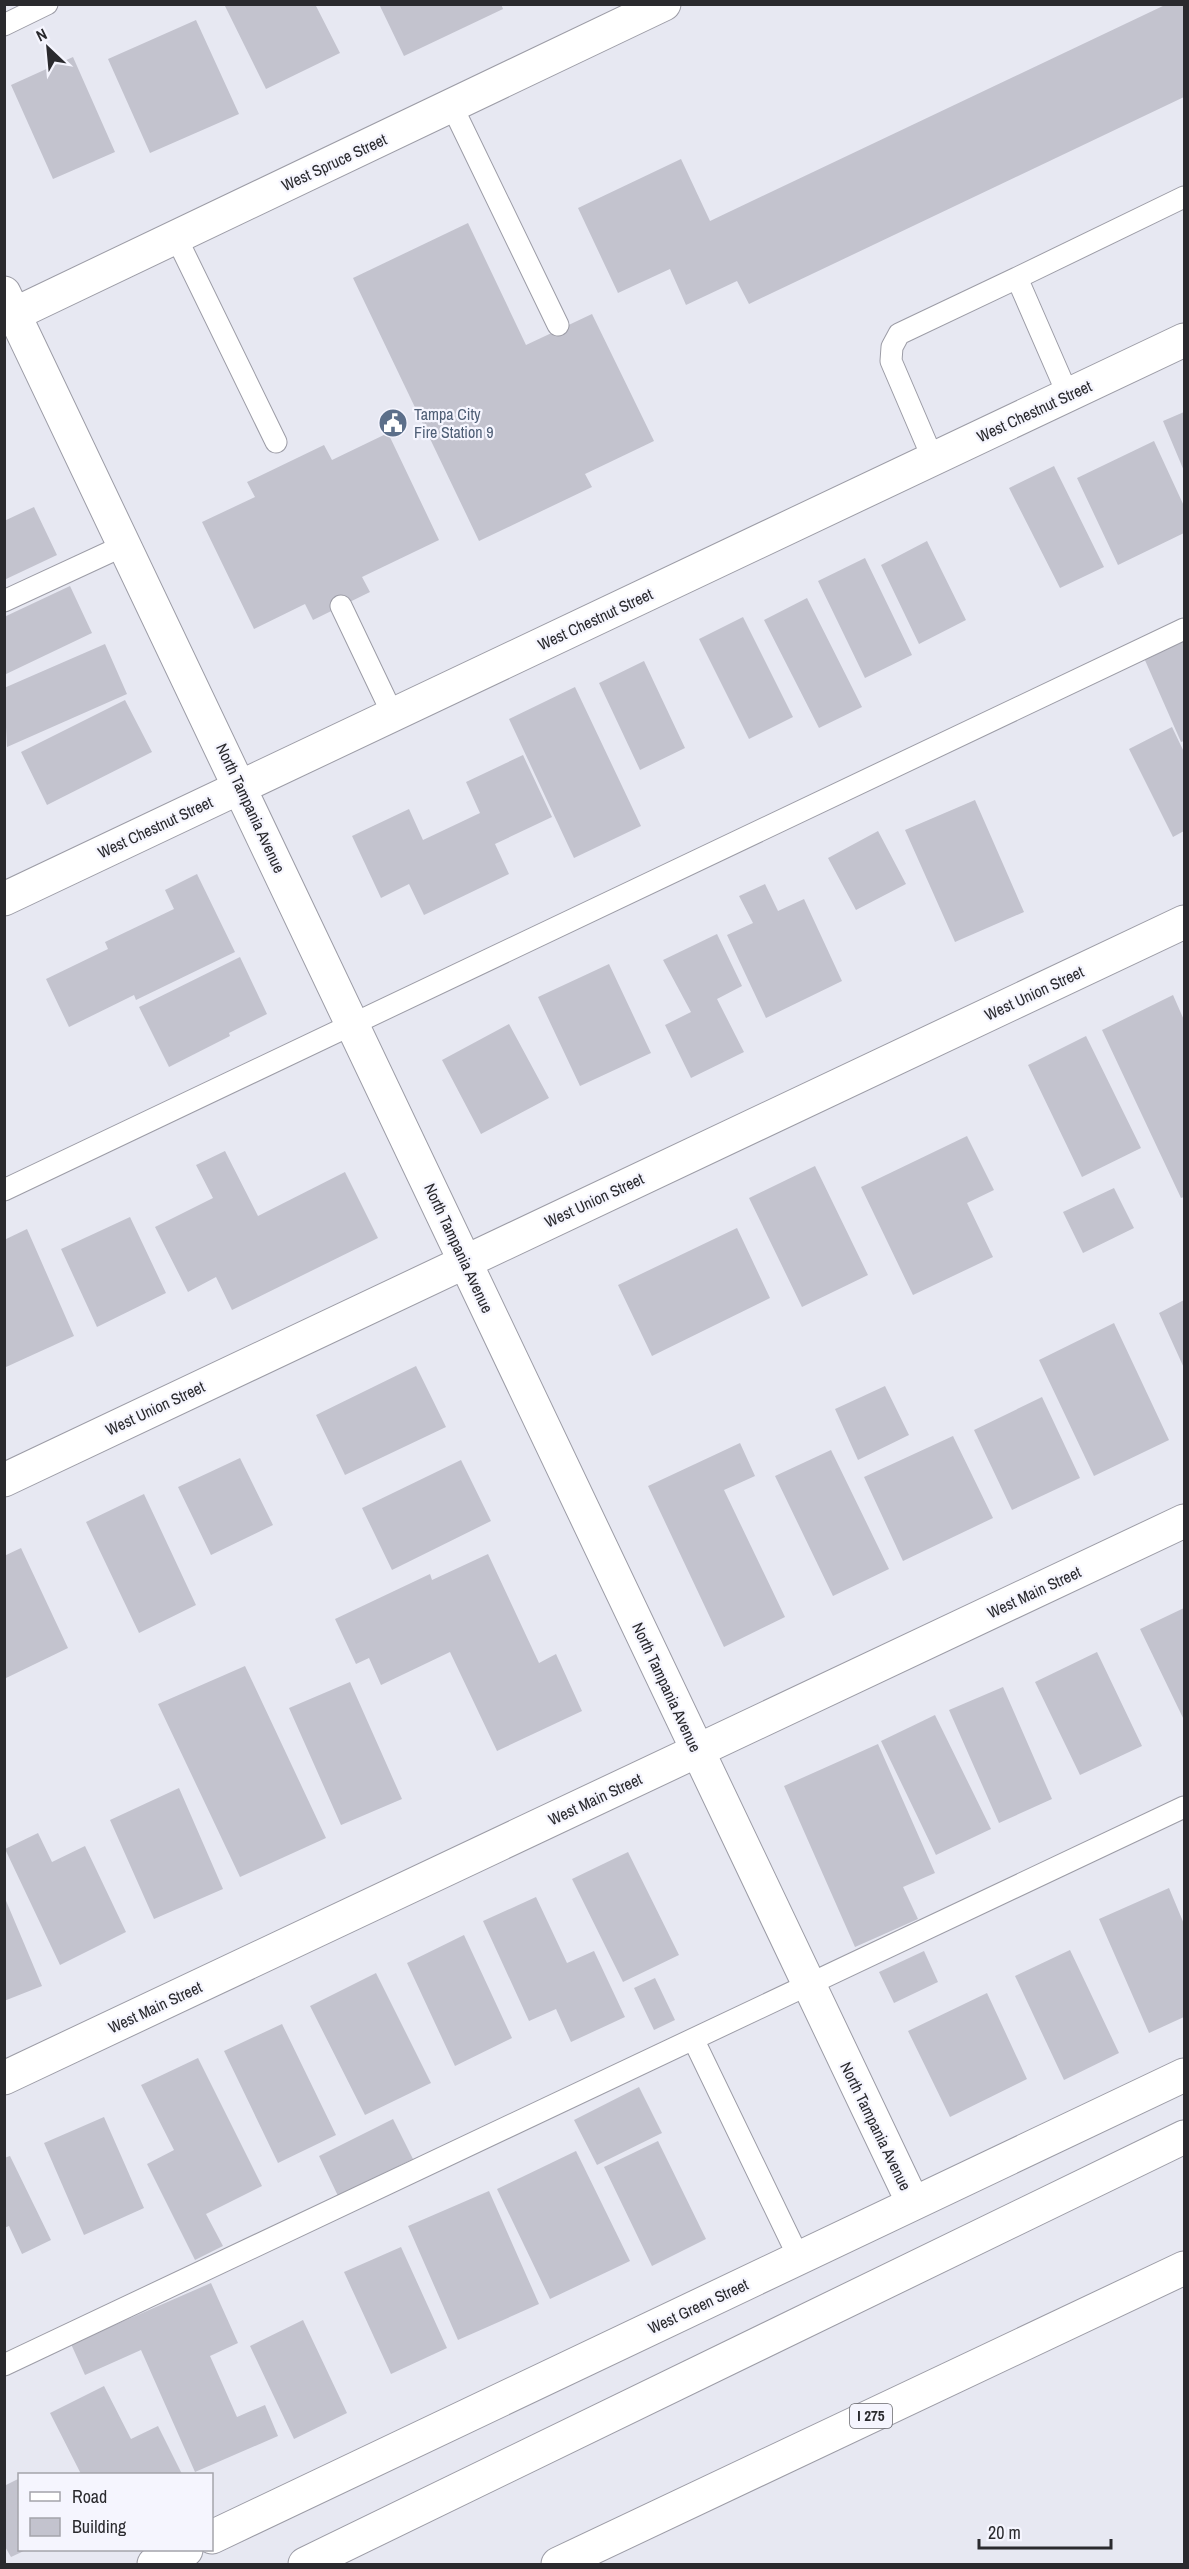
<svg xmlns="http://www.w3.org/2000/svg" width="1189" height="2569" font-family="'Archivo Narrow',sans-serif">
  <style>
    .building { fill: #c3c3ce }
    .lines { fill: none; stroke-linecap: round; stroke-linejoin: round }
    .lane-casing { stroke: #9c9ca6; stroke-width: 23 }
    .street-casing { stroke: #9c9ca6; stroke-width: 35 }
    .secondary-casing { stroke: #9c9ca6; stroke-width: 35 }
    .highway-casing { stroke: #9c9ca6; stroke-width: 35 }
    .lane { stroke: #fff; stroke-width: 21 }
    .street { stroke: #fff; stroke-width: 33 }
    .secondary { stroke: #fff; stroke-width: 33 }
    .highway { stroke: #fff; stroke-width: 33 }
    .labels { text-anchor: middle; stroke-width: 4.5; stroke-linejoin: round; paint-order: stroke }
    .shield { fill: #f5f5fe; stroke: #67676c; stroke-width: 1.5 }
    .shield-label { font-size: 15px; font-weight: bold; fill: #2a2a2e }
    .street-label { font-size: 16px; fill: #2a2a2e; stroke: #f5f5fe }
    .service-label { font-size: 16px; fill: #4e5e75; stroke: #f5f5fe; text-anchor: start }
  </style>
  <rect width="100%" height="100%" fill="#e7e8f2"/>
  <path class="building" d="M224 4H315L340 53 266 89Z
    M379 4H501L503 9 404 56Z
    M1165 5H1184V97L749 304 737 281 686 305 670 269 618 293 578 208 681 159 710 221Z
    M196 20 239 114 150 153 108 59Z
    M73 57 115 152 53 179 11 85Z
    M468 223 526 345 592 314 654 441 585 474 592 487 479 541 353 278Z
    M1184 412V471L1163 421Z
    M388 433 439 540 362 577 370 592 313 620 305 604 254 629 202 522 255 497 247 482 324 445 332 460Z
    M1154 441 1184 506V533L1118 565 1077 478Z
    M1054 466 1104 567 1060 588 1009 488Z
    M34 507 57 555 4 580V521Z
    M927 541 966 620 919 644 881 565Z
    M865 558 912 655 865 678 818 581Z
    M70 586 92 633 4 675V617Z
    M807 598 862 707 819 728 764 620Z
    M743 617 793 717 749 739 699 639Z
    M1184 640V741L1181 742 1144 658Z
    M105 644 127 694 7 747 4 688Z
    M644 661 685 748 640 770 599 683Z
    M575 687 641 826 574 858 509 719Z
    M125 700 152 752 47 805 21 752Z
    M1172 727 1184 752V831L1173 837 1129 749Z
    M523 755 552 817 495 844 509 874 424 915 409 884 381 898 352 836 409 809 423 840 480 813 466 782Z
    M975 800 1024 912 955 942 905 830Z
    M878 831 906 884 856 910 828 858Z
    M197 874 235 952 136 1000 134 995 69 1027 46 979 108 949 105 942 174 909 165 890Z
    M765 884 778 911 804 899 842 981 766 1018 727 935 753 923 739 896Z
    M717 934 742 986 717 999 744 1052 691 1078 665 1025 691 1012 663 960Z
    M240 957 267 1014 229 1033 230 1036 169 1067 139 1007Z
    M609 964 651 1053 580 1086 538 997Z
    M1173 995 1184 1020V1197L1181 1198 1102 1030Z
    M509 1024 549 1098 481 1134 442 1060Z
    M1086 1036 1141 1148 1082 1177 1028 1065Z
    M967 1136 994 1190 967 1203 993 1257 913 1295 861 1187Z
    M225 1151 258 1216 345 1172 378 1238 232 1310 216 1277 188 1292 155 1227 213 1198 196 1165Z
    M815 1166 868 1275 802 1307 749 1198Z
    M1114 1188 1134 1228 1083 1253 1063 1212Z
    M130 1217 166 1293 97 1327 61 1249Z
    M737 1228 770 1298 652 1356 618 1285Z
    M27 1229 74 1336 6 1367 4 1240Z
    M1184 1300V1368L1159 1313Z
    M1114 1323 1169 1440 1094 1476 1039 1360Z
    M416 1366 446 1427 345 1475 316 1415Z
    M885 1386 909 1435 858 1460 835 1409Z
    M1042 1397 1080 1478 1012 1510 974 1430Z
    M953 1436 993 1518 903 1561 864 1477Z
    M740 1443 755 1476 724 1490 785 1617 724 1647 648 1486Z
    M831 1450 889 1569 833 1596 775 1476Z
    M240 1458 273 1525 211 1555 178 1487Z
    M461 1460 491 1521 392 1570 362 1508Z
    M144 1494 196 1605 139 1633 86 1522Z
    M21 1548 68 1648 4 1679V1556Z
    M488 1554 539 1663 556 1654 582 1711 497 1751 450 1652 381 1685 369 1658 356 1664 335 1619 430 1574 432 1580Z
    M1184 1608V1720L1140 1629Z
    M1097 1652 1142 1746 1080 1775 1035 1682Z
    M245 1666 326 1838 240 1877 158 1704Z
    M350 1682 402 1799 341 1825 289 1708Z
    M1003 1687 1052 1799 999 1823 949 1710Z
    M935 1715 991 1829 936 1855 881 1741Z
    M878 1744 935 1873 903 1887 918 1919 855 1947 784 1786Z
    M179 1788 223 1889 154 1919 110 1820Z
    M38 1833 52 1862 85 1846 126 1932 60 1965 5 1849Z
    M628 1852 679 1955 623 1982 572 1879Z
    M1169 1888 1184 1924V2017L1149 2033 1099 1919Z
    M4 1896 42 1986 4 2001Z
    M536 1897 567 1963 594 1951 625 2017 571 2042 556 2009 529 2021 483 1921Z
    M464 1935 512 2038 455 2066 407 1963Z
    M1070 1950 1119 2053 1064 2080 1015 1976Z
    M924 1951 938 1982 894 2003 879 1972Z
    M376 1973 431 2083 365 2115 310 2006Z
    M655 1978 675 2020 654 2030 634 1988Z
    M987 1993 1027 2079 950 2117 908 2031Z
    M282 2024 336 2135 278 2163 224 2051Z
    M198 2058 262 2186 206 2214 223 2246 195 2260 147 2164 174 2150 141 2085Z
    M639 2087 662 2133 597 2165 574 2120Z
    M104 2117 144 2208 84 2235 44 2143Z
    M393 2119 413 2159 338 2196 319 2156Z
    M658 2141 706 2239 652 2266 604 2167Z
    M576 2151 630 2261 550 2299 497 2189Z
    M10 2156 51 2240 22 2254 9 2226 4 2228V2158Z
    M489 2191 539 2304 458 2340 408 2226Z
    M401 2247 447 2348 391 2374 344 2272Z
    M211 2283 238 2343 210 2356 237 2417 265 2405 278 2436 195 2472 141 2350 85 2375 71 2344Z
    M303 2320 347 2413 294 2439 250 2346Z
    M104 2386 131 2439 158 2426 182 2474H81L50 2413Z
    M20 2478V2550H26L11 2557 4 2545V2486Z"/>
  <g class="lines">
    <g class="lane-casing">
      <path id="lane" d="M4 25 47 4
        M452 106 558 325
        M176 237 276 442
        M1068 395 1017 278 1184 197
        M933 459 891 361 892 347 899 334 1017 278
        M4 601 125 545
        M341 606 393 715
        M4 1190 1184 629
        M698 2049 799 2258
        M4 2365 1184 1807"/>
    </g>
    <g class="street-casing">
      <path id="street" d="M4 293 913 2203
        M4 319 664 4
        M4 899 1184 340
        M4 1480 1184 922
        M212 2537 1184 2075
        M154 2564 186 2550"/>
    </g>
    <g class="secondary-casing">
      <path id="secondary" d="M4 2078 1184 1521"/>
    </g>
    <g class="highway-casing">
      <path id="highway" d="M305 2564 1184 2137
        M558 2564 1184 2268"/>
    </g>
    <use href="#lane" class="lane"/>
    <use href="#street" class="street"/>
    <use href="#secondary" class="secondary"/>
    <use href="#highway" class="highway"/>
  </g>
  <defs>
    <g id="civic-disc" transform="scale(1.5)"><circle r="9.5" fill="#5c6f8a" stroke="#f5f5fe"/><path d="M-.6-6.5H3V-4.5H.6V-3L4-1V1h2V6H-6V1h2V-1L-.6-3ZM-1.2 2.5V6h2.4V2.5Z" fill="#fff"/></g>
  </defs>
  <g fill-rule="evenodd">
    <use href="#civic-disc" x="393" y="423"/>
  </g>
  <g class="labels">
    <rect class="shield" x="850" y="2404" width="42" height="24" rx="4.5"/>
    <g class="shield-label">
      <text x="871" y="2421">I 275</text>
    </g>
    <g class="street-label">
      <text transform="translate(334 162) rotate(-25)" y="6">West Spruce Street</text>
      <text transform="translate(1034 411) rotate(-25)" y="6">West Chestnut Street</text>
      <text transform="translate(595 619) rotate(-25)" y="6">West Chestnut Street</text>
      <text transform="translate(251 808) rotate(65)" y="6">North Tampania Avenue</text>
      <text transform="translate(155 827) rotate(-25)" y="6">West Chestnut Street</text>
      <text transform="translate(1034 993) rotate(-25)" y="6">West Union Street</text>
      <text transform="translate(594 1200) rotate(-25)" y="6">West Union Street</text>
      <text transform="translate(459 1248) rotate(65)" y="6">North Tampania Avenue</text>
      <text transform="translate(155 1408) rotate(-25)" y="6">West Union Street</text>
      <text transform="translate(1034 1592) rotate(-25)" y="6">West Main Street</text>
      <text transform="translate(667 1687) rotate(65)" y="6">North Tampania Avenue</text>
      <text transform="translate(595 1799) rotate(-25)" y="6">West Main Street</text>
      <text transform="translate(155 2007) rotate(-25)" y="6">West Main Street</text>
      <text transform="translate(876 2126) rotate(64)" y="6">North Tampania Avenue</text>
      <text transform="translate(698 2306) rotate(-25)" y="6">West Green Street</text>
    </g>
    <g class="service-label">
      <text x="414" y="420">Tampa City<tspan x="414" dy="18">Fire Station 9</tspan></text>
    </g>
  </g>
  <rect width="1189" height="2569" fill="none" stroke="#2a2a2e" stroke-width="12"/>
  <rect x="18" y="2473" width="195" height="78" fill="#f5f5fe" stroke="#a4a4ab" stroke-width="1.5"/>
  <rect x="30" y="2492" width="30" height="9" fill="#ffffff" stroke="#a4a4ab" stroke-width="1.5"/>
  <text x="72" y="2503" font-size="18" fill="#2a2a2e">Road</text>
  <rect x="30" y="2518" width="30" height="18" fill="#c3c3ce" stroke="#a4a4ab" stroke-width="1.5"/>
  <text x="72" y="2533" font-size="18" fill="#2a2a2e">Building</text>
  <g transform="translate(48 48) rotate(334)" stroke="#f5f5fe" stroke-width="4.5" paint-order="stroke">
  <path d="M0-4.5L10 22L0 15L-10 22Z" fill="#2a2a2e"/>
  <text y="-9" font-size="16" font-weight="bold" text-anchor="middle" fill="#2a2a2e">N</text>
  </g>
  <path d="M979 2539v9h132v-9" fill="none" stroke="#2a2a2e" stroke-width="3"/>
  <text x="988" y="2539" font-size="18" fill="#2a2a2e" stroke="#f5f5fe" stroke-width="4.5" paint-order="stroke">20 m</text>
</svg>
